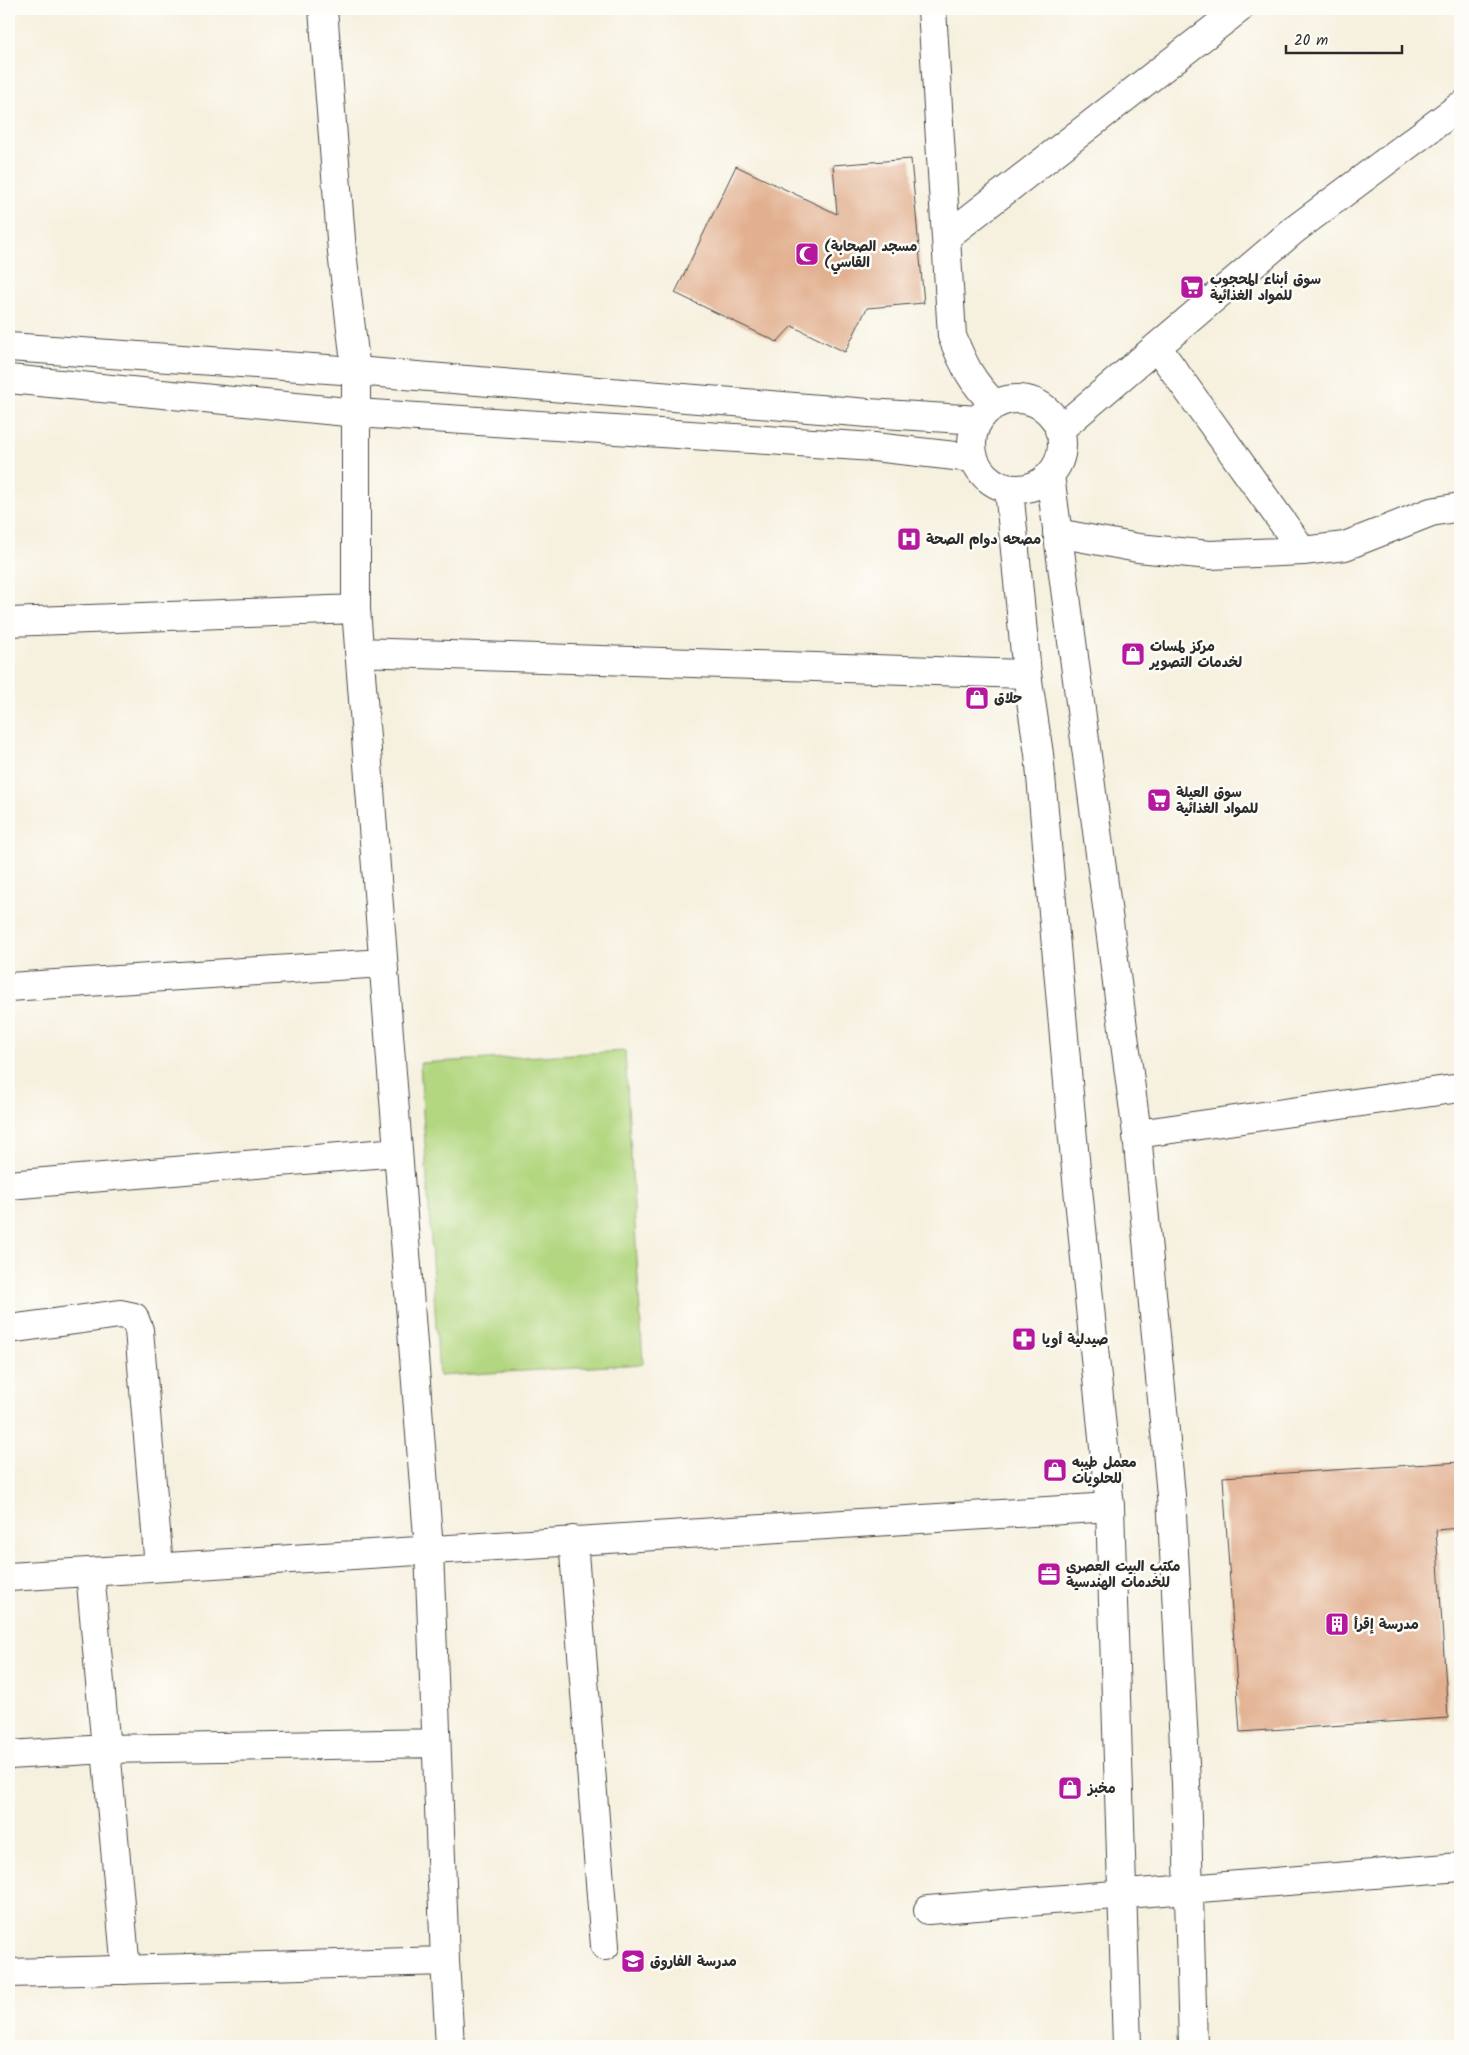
<svg xmlns="http://www.w3.org/2000/svg" width="1469" height="2055" font-family="Kalam,'Playpen Sans Arabic',sans-serif">
  <style>
    .green { fill: #b2d780; stroke: #6e8156 }
    .building { fill: #e2b090 }
    .lines { fill: none; stroke-linecap: round; stroke-linejoin: round }
    .minor-casing { stroke: #494946; stroke-width: 30 }
    .major-casing { stroke: #494946; stroke-width: 30 }
    .minor { stroke: #fff; stroke-width: 28 }
    .major { stroke: #fff; stroke-width: 28 }
    .labels { text-anchor: middle; stroke-width: 5; stroke-linejoin: round; paint-order: stroke }
    .poi-label { font-size: 14px; font-weight: bold; fill: #2b2b2b; stroke: #fdfcf7; text-anchor: start }
  </style>
  <rect width="100%" height="100%" fill="#fdfcf7"/>
  <filter id="ink" filterUnits="userSpaceOnUse"><feTurbulence type="fractalNoise" baseFrequency=".02" numOctaves="2"/><feDisplacementMap in="SourceGraphic" scale="10" xChannelSelector="R" yChannelSelector="G"/><feConvolveMatrix kernelMatrix="1 2 1 2 8 2 1 2 1" color-interpolation-filters="sRGB"/></filter>
  <filter id="wash" filterUnits="userSpaceOnUse"><feTurbulence type="fractalNoise" baseFrequency=".0096" numOctaves="4" result="noise"/><feDisplacementMap in="SourceGraphic" scale="20" xChannelSelector="R" yChannelSelector="G"/><feGaussianBlur stdDeviation="1.12" result="paint"/><feColorMatrix in="noise" values="0 0 0 0 0 0 0 0 0 0 0 0 0 0 0 0 0 1.4 0 .05"/><feComposite in="paint" operator="in"/></filter>
  <g filter="url(#wash)">
    <rect width="100%" height="100%" fill="#f6f0de"/>
    <path class="green" d="M625 1051 643 1364 439 1376 420 1063Z"/>
    <g id="blocks">
      <path class="building" d="M911 159 924 303 867 308 845 352 792 326 777 342 675 293 736 166 837 214 833 165Z
        M1460 1462V1528L1436 1530 1448 1718 1240 1732 1223 1477Z
        M656 2042V2046H610V2045Z"/>
    </g>
  </g>
  <g filter="url(#ink)">
    <use href="#blocks" fill-opacity="0" stroke="#494946" stroke-width="1"/>
    <g class="lines">
      <g class="minor-casing">
        <path id="minor" d="M323 9 342 252 356 371V609L429 1550 445 1961 450 2046
          M932 9 952 336C964 366 972 382 994 404
          M946 237 1239 9
          M1157 347 1303 551
          M1057 533 1138 548 1210 555 1303 551 1345 546 1431 512 1460 507
          M9 622 356 609
          M359 652 1027 674
          M9 987 383 963
          M1137 1134 1460 1088
          M9 1185 398 1152
          M9 1329 120 1314 134 1317 139 1330 159 1567
          M573 1540 605 1946
          M90 1572 126 1970
          M9 1577 1110 1507
          M9 1755 106 1749 436 1743
          M928 1910 1460 1867
          M9 1973 445 1961"/>
      </g>
      <g class="major-casing">
        <path id="major" d="M9 347 356 371 868 413 979 420
          M9 379 357 413 874 447 973 458
          M972 444a45 45 0 1 1 90 0a45 45 0 1 1-90 0Z
          M1059 430 1294 230 1460 106
          M1050 475 1137 1134 1171 1495 1186 1783 1193 2046
          M1009 489 1027 674 1039 754 1073 1139 1110 1507 1127 2046"/>
      </g>
      <use href="#minor" class="minor"/>
      <use href="#major" class="major"/>
    </g>
  </g>
  <defs>
    <g id="mosque-square" transform="scale(1.25)"><rect x="-9" y="-9" width="18" height="18" rx="4" fill="#b5179e" stroke="#fdfcf7"/><path d="M3.5-4.9A6 6 0 1 0 3.5 4.9A5 5 0 1 1 3.5-4.9Z" fill="#fff"/></g>
    <g id="supermarket-square" transform="scale(1.25)"><rect x="-9" y="-9" width="18" height="18" rx="4" fill="#b5179e" stroke="#fdfcf7"/><path d="M-6-5.5h2.5l.6 2H6L4.5 2H-2.5L-4.4-4H-6ZM-1.5 3.2a1.3 1.3 0 1 0 .1 0ZM3 3.2a1.3 1.3 0 1 0 .1 0Z" fill="#fff"/></g>
    <g id="hospital-square" transform="scale(1.25)"><rect x="-9" y="-9" width="18" height="18" rx="4" fill="#b5179e" stroke="#fdfcf7"/><path d="M-5-5h3v3.5h4V-5h3V5h-3V1.5h-4V5h-3Z" fill="#fff"/></g>
    <g id="shop-square" transform="scale(1.25)"><rect x="-9" y="-9" width="18" height="18" rx="4" fill="#b5179e" stroke="#fdfcf7"/><path d="M-5-2.5h2.3a2.7 3.5 0 0 1 5.4 0H5L5.5 6h-11ZM-1.5-2.5h3a1.5 2.3 0 0 0-3 0Z" fill="#fff"/></g>
    <g id="pharmacy-square" transform="scale(1.25)"><rect x="-9" y="-9" width="18" height="18" rx="4" fill="#b5179e" stroke="#fdfcf7"/><path d="M-2-6h4v4h4v4h-4v4h-4v-4h-4v-4h4Z" fill="#fff"/></g>
    <g id="office-square" transform="scale(1.25)"><rect x="-9" y="-9" width="18" height="18" rx="4" fill="#b5179e" stroke="#fdfcf7"/><path d="M-6-3h4V-5.5h4V-3h4V5H-6ZM-1-4.5V-3h2v-1.5ZM-6 0V1H6V0Z" fill="#fff"/></g>
    <g id="building-square" transform="scale(1.25)"><rect x="-9" y="-9" width="18" height="18" rx="4" fill="#b5179e" stroke="#fdfcf7"/><path d="M-4-6H4V6H1V3H-1V6H-4ZM-2.5-4.3h1.7v1.8h-1.7ZM.8-4.3h1.7v1.8H.8ZM-2.5-1h1.7V.8h-1.7ZM.8-1h1.7V.8H.8Z" fill="#fff"/></g>
    <g id="school-square" transform="scale(1.25)"><rect x="-9" y="-9" width="18" height="18" rx="4" fill="#b5179e" stroke="#fdfcf7"/><path d="M0-5L7-2L0 1L-7-2ZM-4 1L0 2.5L4 1V4Q0 6-4 4Z" fill="#fff"/></g>
  </defs>
  <g fill-rule="evenodd">
    <use href="#mosque-square" x="807" y="254"/>
    <use href="#supermarket-square" x="1192" y="287"/>
    <use href="#hospital-square" x="909" y="539"/>
    <use href="#shop-square" x="1133" y="654"/>
    <use href="#shop-square" x="977" y="698"/>
    <use href="#supermarket-square" x="1159" y="800"/>
    <use href="#pharmacy-square" x="1024" y="1339"/>
    <use href="#shop-square" x="1055" y="1470"/>
    <use href="#office-square" x="1049" y="1574"/>
    <use href="#building-square" x="1337" y="1624"/>
    <use href="#shop-square" x="1070" y="1788"/>
    <use href="#school-square" x="633" y="1961"/>
  </g>
  <g class="labels">
    <g class="poi-label">
      <text x="824" y="251">(مسجد الصحابة<tspan x="824" dy="16">(القاسي</tspan></text>
      <text x="1210" y="284">سوق أبناء المحجوب<tspan x="1210" dy="16">للمواد الغذائية</tspan></text>
      <text x="926" y="544">مصحه دوام الصحة</text>
      <text x="1150" y="651">مركز لمسات<tspan x="1150" dy="16">لخدمات التصوير</tspan></text>
      <text x="994" y="703">حلاق</text>
      <text x="1176" y="797">سوق العيلة<tspan x="1176" dy="16">للمواد الغذائية</tspan></text>
      <text x="1042" y="1344">صيدلية أويا</text>
      <text x="1072" y="1467">معمل طيبه<tspan x="1072" dy="16">للحلويات</tspan></text>
      <text x="1066" y="1571">مكتب البيت العصرى<tspan x="1066" dy="16">للخدمات الهندسية</tspan></text>
      <text x="1354" y="1629">مدرسة إقرأ</text>
      <text x="1088" y="1793">مخبز</text>
      <text x="650" y="1966">مدرسة الفاروق</text>
    </g>
  </g>
  <rect width="1469" height="2055" fill="none" stroke="#fdfcf7" stroke-width="30"/>
  <path d="M1286 45v8h116v-8" fill="none" stroke="#2b2b2b" stroke-width="2.5"/>
  <text x="1294" y="45" font-size="15" fill="#2b2b2b" stroke="#fdfcf7" stroke-width="4" paint-order="stroke">20 m</text>
</svg>
